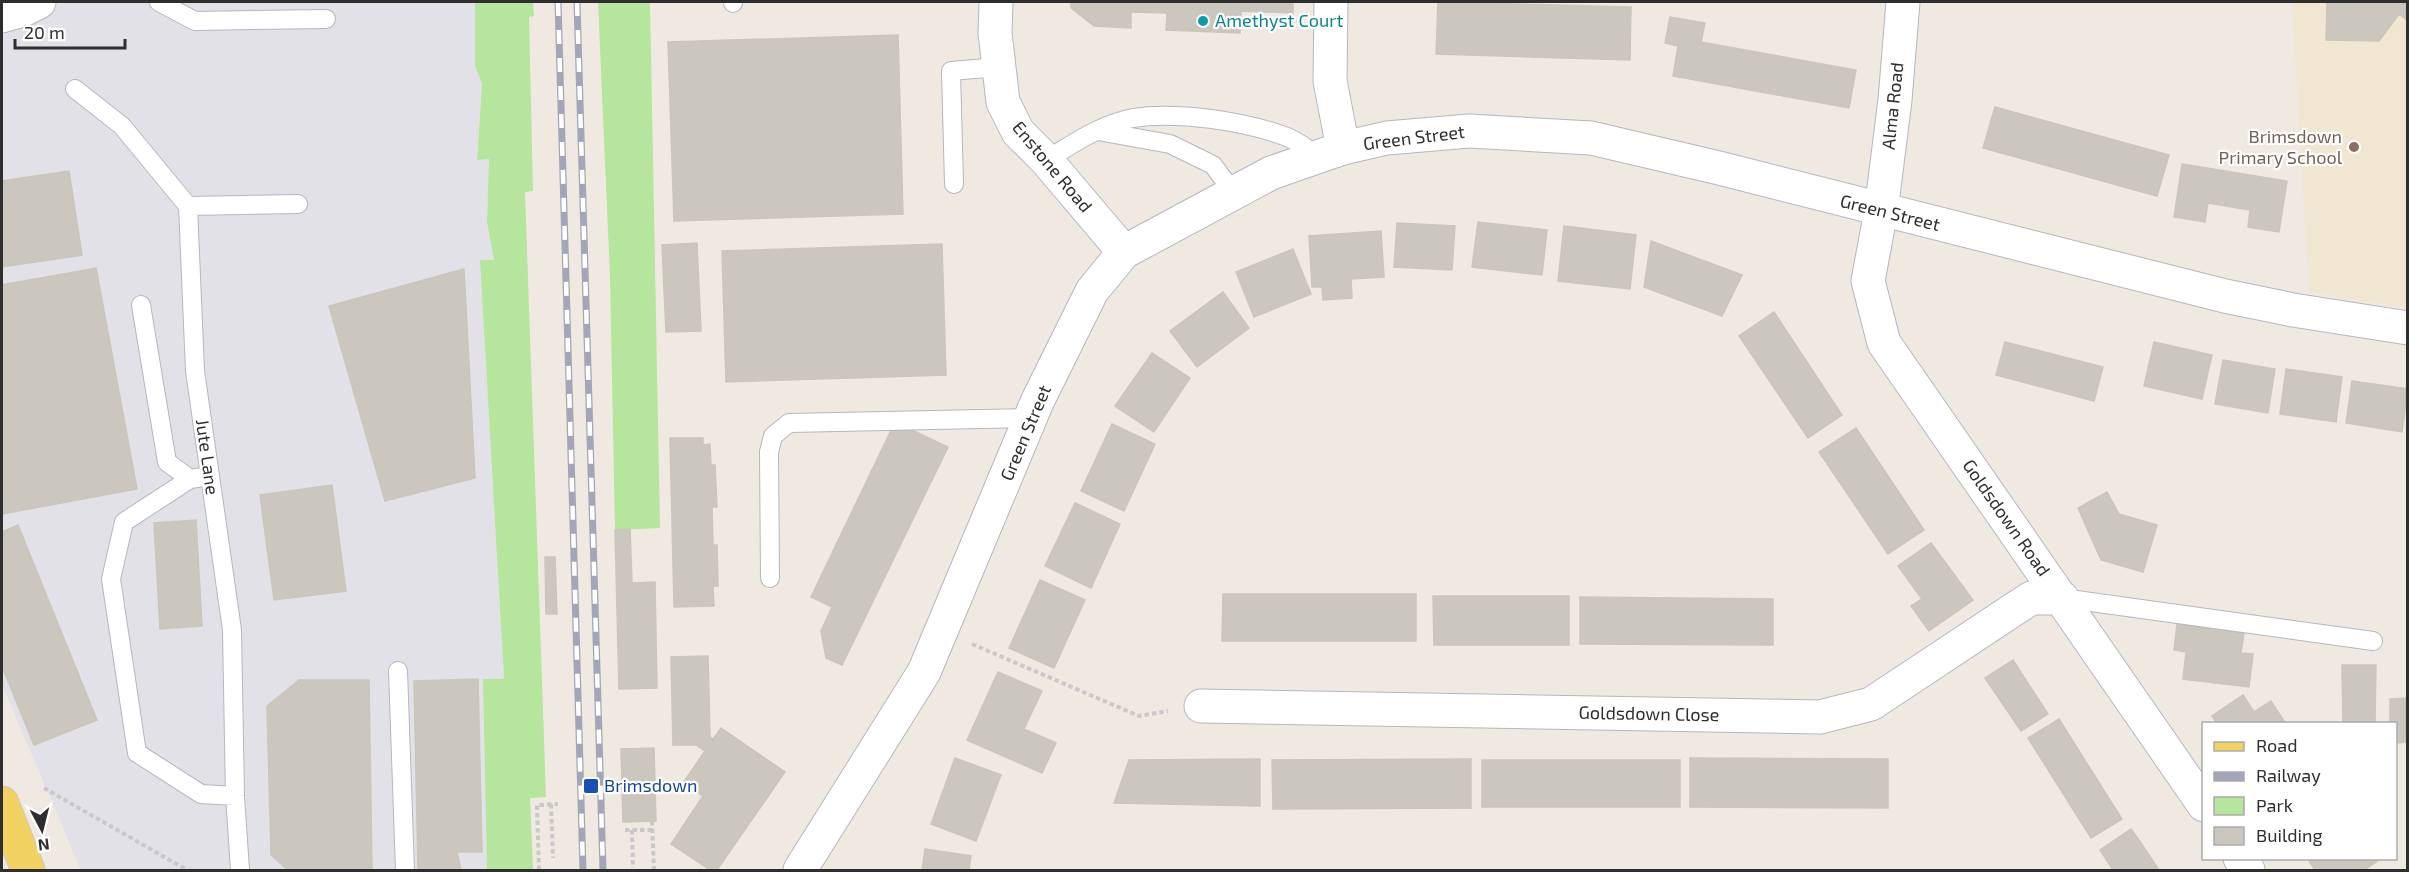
<svg xmlns="http://www.w3.org/2000/svg" width="2409" height="872" font-family="'Exo 2',sans-serif">
  <style>
    .industrial { fill: #e3e1e8 }
    .education { fill: #f0e6d1 }
    .green { fill: #b6e59e }
    .building { fill: #cbc7bf; stroke: #cbc5ba; stroke-width: 1.5 }
    .lines { fill: none; stroke-linecap: round; stroke-linejoin: round }
    .service-casing { stroke: #b4b7c1; stroke-width: 20 }
    .minor-casing { stroke: #b4b7c1; stroke-width: 35 }
    .tertiary-casing { stroke: #b4b7c1; stroke-width: 35 }
    .primary-casing { stroke: #c9c9c9; stroke-width: 35 }
    .path { stroke: #c9c9c9; stroke-width: 4; stroke-dasharray: 4.5 3; stroke-linecap: butt }
    .service { stroke: #fff; stroke-width: 18 }
    .minor { stroke: #fff; stroke-width: 33 }
    .tertiary { stroke: #fff; stroke-width: 33 }
    .primary { stroke: #f2d163; stroke-width: 33 }
    .rail-casing { stroke: #a3a6b8; stroke-width: 7 }
    .rail { stroke: #fff; stroke-width: 4.5; stroke-dasharray: 14; stroke-linecap: butt }
    .culture-dot { fill: #0f9aa8; stroke: #fff; stroke-width: 2 }
    .education-dot { fill: #8d6e63; stroke: #fff; stroke-width: 2 }
    .transit-dot { fill: #1a4fb4; stroke: #fff; stroke-width: 2 }
    .labels { text-anchor: middle; stroke-width: 4.5; stroke-linejoin: round; paint-order: stroke }
    .culture-label { font-size: 18px; fill: #0d838f; stroke: #fff; text-anchor: start }
    .street-label { font-size: 18px; fill: #2e2e2e; stroke: #fff }
    .education-label { font-size: 18px; fill: #785e54; stroke: #fff; text-anchor: end }
    .transit-label { font-size: 18px; fill: #164399; stroke: #fff; text-anchor: start }
  </style>
  <rect width="100%" height="100%" fill="#efe9e1"/>
  <path class="industrial" d="M2 2H475V66L482 84 477 159H489L487 222 494 260H480L504 679H483L487 870H81L2 685Z"/>
  <path class="education" d="M2292 2H2407V308L2309 292Z"/>
  <path class="green" d="M475 2H533L534 16 529 17 533 191 525 192 546 797 530 798 533 870H487L483 679H504L480 260H494L487 222 489 159 477 160 482 84 475 66Z
    M598 2H650L660 528 615 530 610 276Z"/>
  <path class="building" d="M1071 2H1293V13L1241 11 1240 33 1166 30 1167 13 1131 12V28L1094 26 1071 8Z
    M1438 2 1631 7 1630 60 1436 54Z
    M2327 2H2408V21L2399 14 2379 41 2326 40Z
    M1670 17 1705 23 1701 42 1856 70 1849 108 1673 76 1678 46 1665 43Z
    M898 35 903 214 674 221 668 42Z
    M1995 107 2169 155 2157 196 1983 148Z
    M2182 164 2287 181 2279 232 2248 227 2250 210 2208 203 2205 222 2174 217Z
    M69 171 82 255 2 267V181Z
    M1478 222 1547 230 1542 275 1472 267Z
    M1397 223 1455 226 1452 270 1394 267Z
    M1564 226 1636 235 1630 289 1558 281Z
    M1381 231 1384 277 1351 279 1352 298 1323 300 1322 287H1312L1309 236Z
    M1651 241 1742 275 1722 316 1644 287Z
    M697 243 701 331 666 332 662 245Z
    M942 244 946 375 726 382 722 251Z
    M1293 249 1311 294 1254 317 1236 272Z
    M96 268 137 489 2 514V285Z
    M464 269 475 478 385 501 329 306Z
    M1223 292 1249 328 1197 367 1170 331Z
    M1774 312 1842 415 1808 438 1739 336Z
    M2005 342 2103 367 2094 401 1996 375Z
    M2154 342 2212 355 2202 399 2144 386Z
    M1152 353 1190 378 1154 432 1115 406Z
    M2223 360 2275 369 2268 413 2215 404Z
    M2286 369 2342 377 2336 422 2280 414Z
    M2352 381 2408 389 2402 432 2346 423Z
    M895 422 948 447 842 665 826 658 821 631 832 607 811 597Z
    M1112 424 1155 444 1124 511 1081 491Z
    M1856 428 1924 530 1888 554 1819 452Z
    M670 438H703V445L710 444 711 465H715L717 507H712L713 545H717L718 586H713L714 606 674 607Z
    M332 485 346 591 274 600 260 495Z
    M2107 492 2119 514 2157 525 2143 572 2101 560 2078 508Z
    M1075 503 1120 524 1091 588 1045 566Z
    M196 520 202 626 160 629 154 523Z
    M18 525 97 720 34 745 2 666V532Z
    M630 529 632 583 655 582 657 688 619 689 615 530Z
    M1931 543 1973 600 1929 631 1911 606 1922 599 1898 566Z
    M545 557H555L557 614H546Z
    M1040 580 1085 600 1054 668 1009 648Z
    M1223 594H1416V641H1222Z
    M1433 596H1569V645H1434Z
    M1580 597 1773 599V645L1580 644Z
    M2177 624 2244 633 2241 653 2253 654 2249 687 2183 679 2186 652 2174 650Z
    M708 656 710 737 713 739 721 728 785 772 717 870H710L671 844 703 796 683 783 705 751 696 745H673L671 657Z
    M2013 660 2048 714 2021 731 1985 678Z
    M2342 665H2376L2375 723 2343 724Z
    M998 672 1042 691 1024 729 1056 743 1042 773 967 740Z
    M478 679 482 852H457L461 870H418L414 681Z
    M299 680H369L372 870H288L271 855 267 706Z
    M2243 695 2254 712 2271 701 2286 724H2217L2212 716Z
    M2408 698V742L2396 743V724H2390V699Z
    M2059 719 2122 819 2091 838 2028 738Z
    M654 748 656 821 623 822 621 749Z
    M955 758 1001 775 976 841 931 824Z
    M1690 758 1888 759V808L1690 807Z
    M1260 759V806L1114 803 1129 760Z
    M1471 759V808L1273 809 1272 760Z
    M1482 760H1680V807H1482Z
    M2131 829 2139 840 2159 870H2113L2100 850Z
    M925 849 971 856 969 870H922Z
    M2307 858H2378L2379 860 2364 870H2315Z"/>
  <g class="lines">
    <g class="service-casing">
      <path id="service" d="M159 2 195 21 326 19
        M733 2V3
        M75 89 122 126 188 206 195 371 232 630 235 796 240 870
        M1098 131 1170 144 1213 165 1233 192
        M1046 160C1073 144 1101 124 1133 118 1176 111 1245 121 1287 137 1298 141 1308 150 1318 156
        M954 184 951 71 998 67
        M188 206 298 204
        M141 305 167 462 190 479
        M210 476 190 479 124 522 111 579 137 753 201 794 235 796
        M770 578 769 452 773 436 789 423 1031 418
        M2062 598 2373 641
        M398 671 405 870"/>
    </g>
    <g class="minor-casing">
      <path id="minor" d="M996 2 995 33 1003 102 1018 132 1046 160 1124 252
        M1331 2 1330 81 1343 148
        M2 16 23 10 39 2
        M1881 211 1868 281 1884 343 2204 805
        M1201 706 1820 717 1871 704 2031 598H2062
        M2240 858 2248 870"/>
    </g>
    <g class="tertiary-casing">
      <path id="tertiary" d="M1881 211 1895 100 1903 2
        M800 870 924 672 1037 402 1092 291 1124 252 1271 173 1343 148 1387 138 1469 131 1591 138 1719 168 2225 296 2293 310 2408 328"/>
    </g>
    <g class="primary-casing">
      <path id="primary" d="M2 803 28 870"/>
    </g>
    <path class="path" d="M972 644 1139 716 1168 711
      M44 788 187 870
      M551 804 553 858
      M652 821 654 870
      M625 830H653
      M632 830 633 868
      M539 870 537 805 558 804"/>
    <use href="#service" class="service"/>
    <use href="#minor" class="minor"/>
    <use href="#tertiary" class="tertiary"/>
    <use href="#primary" class="primary"/>
    <g class="rail-casing">
      <path id="rail" d="M558 2 583 870
        M577 2 603 870"/>
    </g>
    <use href="#rail" class="rail"/>
  </g>
  <circle class="culture-dot" cx="1203" cy="21" r="6"/>
  <circle class="education-dot" cx="2354" cy="147" r="6"/>
  <rect class="transit-dot" x="583" y="778" width="16" height="16" rx="3"/>
  <g class="labels">
    <g class="culture-label">
      <text x="1215" y="27">Amethyst Court</text>
    </g>
    <g class="street-label">
      <text transform="translate(1893 106) rotate(-84)" y="6">Alma Road</text>
      <text transform="translate(1414 138) rotate(-7)" y="6">Green Street</text>
      <text transform="translate(1052 167) rotate(50)" y="6">Enstone Road</text>
      <text transform="translate(1890 213) rotate(14)" y="6">Green Street</text>
      <text transform="translate(1026 433) rotate(-67)" y="6">Green Street</text>
      <text transform="translate(207 457) rotate(82)" y="6">Jute Lane</text>
      <text transform="translate(2006 518) rotate(55)" y="6">Goldsdown Road</text>
      <text transform="translate(1649 714) rotate(1)" y="6">Goldsdown Close</text>
    </g>
    <g class="education-label">
      <text x="2342" y="143">Brimsdown<tspan x="2342" dy="21">Primary School</tspan></text>
    </g>
    <g class="transit-label">
      <text x="604" y="792">Brimsdown</text>
    </g>
  </g>
  <rect width="2409" height="872" fill="none" stroke="#2e2e2e" stroke-width="6"/>
  <rect x="2202" y="722" width="195" height="138" fill="#ffffff" stroke="#ababab" stroke-width="1.5"/>
  <rect x="2214" y="742" width="30" height="9" fill="#f2d163" stroke="#ababab" stroke-width="1.5"/>
  <text x="2256" y="752" font-size="18" fill="#2e2e2e">Road</text>
  <rect x="2214" y="772" width="30" height="9" fill="#a3a6b8" stroke="#ababab" stroke-width="1.5"/>
  <text x="2256" y="782" font-size="18" fill="#2e2e2e">Railway</text>
  <rect x="2214" y="797" width="30" height="18" fill="#b6e59e" stroke="#ababab" stroke-width="1.5"/>
  <text x="2256" y="812" font-size="18" fill="#2e2e2e">Park</text>
  <rect x="2214" y="827" width="30" height="18" fill="#cbc7bf" stroke="#ababab" stroke-width="1.5"/>
  <text x="2256" y="842" font-size="18" fill="#2e2e2e">Building</text>
  <g transform="translate(42 830) rotate(173)" stroke="#ffffff" stroke-width="4.5" paint-order="stroke">
  <path d="M0-4.5L10 22L0 15L-10 22Z" fill="#2e2e2e"/>
  <text y="-9" font-size="16" font-weight="bold" text-anchor="middle" fill="#2e2e2e">N</text>
  </g>
  <path d="M15 39v9h110v-9" fill="none" stroke="#2e2e2e" stroke-width="3"/>
  <text x="24" y="39" font-size="18" fill="#2e2e2e" stroke="#ffffff" stroke-width="4.5" paint-order="stroke">20 m</text>
</svg>
